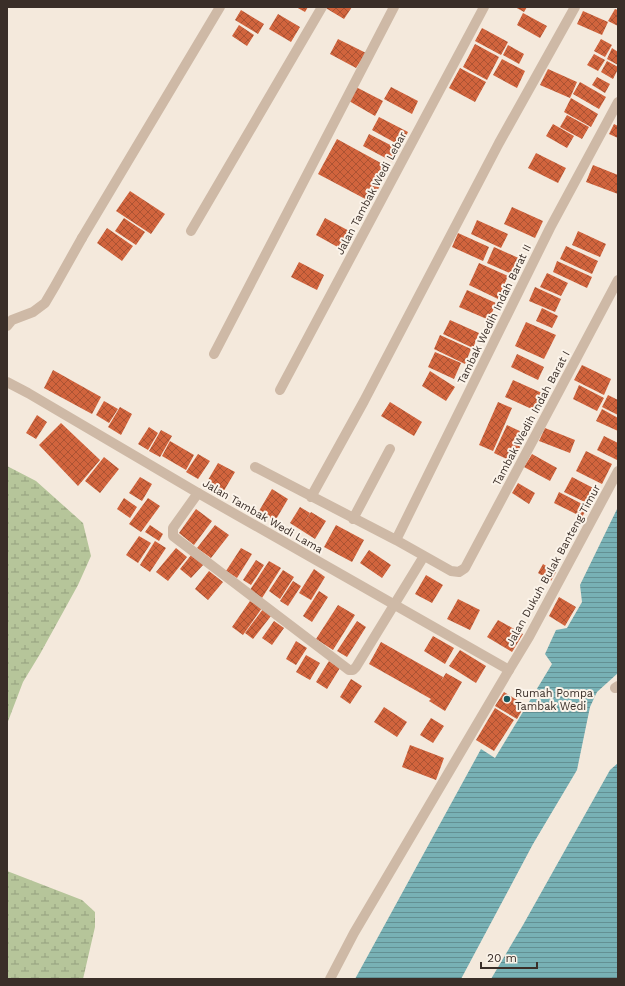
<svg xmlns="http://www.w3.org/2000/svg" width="625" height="986" font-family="'Work Sans',sans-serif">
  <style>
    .wetland { fill: url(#wetland-marsh) }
    .water { fill: url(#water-rules) }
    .building { fill: url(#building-cross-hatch) }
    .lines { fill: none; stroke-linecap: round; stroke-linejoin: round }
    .service { stroke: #ceb9a6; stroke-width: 10 }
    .minor { stroke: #ceb9a6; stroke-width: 10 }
    .tertiary { stroke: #ceb9a6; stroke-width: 10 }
    .poi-dot { fill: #19595f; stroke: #fbf3e9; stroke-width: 1.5 }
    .labels { text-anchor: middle; stroke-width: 4; stroke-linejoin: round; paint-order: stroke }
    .street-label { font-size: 11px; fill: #3a2e28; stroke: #fbf3e9 }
    .poi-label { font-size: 11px; fill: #3a2e28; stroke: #fbf3e9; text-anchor: start }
  </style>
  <defs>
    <pattern id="wetland-marsh" width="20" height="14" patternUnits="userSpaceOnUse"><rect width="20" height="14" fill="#b6c59a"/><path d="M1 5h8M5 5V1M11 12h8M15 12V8" fill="none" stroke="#95a07e"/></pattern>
    <pattern id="water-rules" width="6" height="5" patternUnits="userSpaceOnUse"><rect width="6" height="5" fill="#78b1b5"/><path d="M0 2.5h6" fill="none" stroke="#639093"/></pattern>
    <pattern id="building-cross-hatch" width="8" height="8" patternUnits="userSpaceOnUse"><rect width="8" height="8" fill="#d1643d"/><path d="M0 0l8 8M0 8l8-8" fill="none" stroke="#ab5333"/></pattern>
  </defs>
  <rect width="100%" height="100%" fill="#f4e9dc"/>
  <path class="wetland" d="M7 466 36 481 83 523 91 556 78 585 40 654 23 682 7 724Z
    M7 871 82 900 95 912V927L83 979H7Z"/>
  <path class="water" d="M618 507V673L597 692 590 707 577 770 533 844 461 979H355L481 749 495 758 552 664 545 654 556 630 567 628 582 602 580 585Z
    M618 763V979H491L523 925 610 770Z"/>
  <path class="building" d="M296 7H308L305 12Z
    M324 7H352L344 19Z
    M515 7H527L524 12Z
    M615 9 618 10V26L608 21Z
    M241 10 264 24 258 34 235 20Z
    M583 11 608 22 602 35 577 24Z
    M523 13 547 26 540 38 517 25Z
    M278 14 300 27 291 42 269 29Z
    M239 25 254 35 247 46 232 36Z
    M482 28 508 42 501 55 475 41Z
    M338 39 366 53 356 68 330 54Z
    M601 39 612 45 605 57 594 51Z
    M475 44 499 57 487 80 463 67Z
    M508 45 524 54 519 64 503 55Z
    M612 48 618 52V65L607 59Z
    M594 54 605 60 598 71 587 65Z
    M502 59 525 71 517 88 493 75Z
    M607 61 618 67V69L613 79 601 72Z
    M460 68 486 82 475 102 449 88Z
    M548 69 577 82 570 98 540 85Z
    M597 77 610 84 605 93 592 85Z
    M580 82 606 97 599 109 573 94Z
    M356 87 383 101 375 116 349 101Z
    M391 87 418 101 412 114 384 99Z
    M571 98 598 114 591 127 564 112Z
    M567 115 589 127 582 139 560 127Z
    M379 117 408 132 401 146 372 130Z
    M553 124 574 136 567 148 546 136Z
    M614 124 618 126V138L609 134Z
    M369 134 400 150 393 162 363 146Z
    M337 139 390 168 371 202 318 174Z
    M536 153 566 168 558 183 528 168Z
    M593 165 618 175V194L586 182Z
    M130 191 165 214 151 234 116 211Z
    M512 207 543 221 535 238 504 224Z
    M124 218 145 232 136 245 115 231Z
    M325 218 353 233 343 250 316 235Z
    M477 220 508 234 501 248 471 234Z
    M107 228 133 246 122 261 97 243Z
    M578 231 606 244 600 257 572 245Z
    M458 233 489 247 483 261 452 247Z
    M566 246 598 261 592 274 560 259Z
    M494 247 523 260 516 276 487 263Z
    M557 261 592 277 587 288 553 272Z
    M299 262 324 275 317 290 291 277Z
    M479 263 508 276 498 299 469 285Z
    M547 273 568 283 561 296 540 287Z
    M535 287 561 299 555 312 529 301Z
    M467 290 496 303 489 320 459 307Z
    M542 308 558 316 552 328 536 321Z
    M450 320 479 333 473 348 443 334Z
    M526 322 556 335 544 359 515 346Z
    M440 335 471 349 465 364 434 349Z
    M435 352 461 363 454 379 428 367Z
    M517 354 544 367 538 380 511 367Z
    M582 365 611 379 604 395 574 380Z
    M53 370 101 397 92 414 44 388Z
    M430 371 455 387 446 401 422 386Z
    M513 380 542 393 534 410 505 397Z
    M579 385 604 398 597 411 573 399Z
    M608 395 618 400V415L602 407Z
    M104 401 118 409 109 423 96 415Z
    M390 402 422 422 414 436 381 416Z
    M498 402 512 408 493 451 479 445Z
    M120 407 132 414 121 435 108 427Z
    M602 409 618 418V431L596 421Z
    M37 415 47 422 36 439 26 433Z
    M61 423 100 460 78 486 39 445Z
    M507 425 526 434 513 462 494 453Z
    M149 427 158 433 148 450 138 444Z
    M545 428 575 440 570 453 539 441Z
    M161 430 172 436 160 457 149 451Z
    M604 436 618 443V457L617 460 597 450Z
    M170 441 194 455 186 470 162 456Z
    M586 451 612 464 602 484 576 471Z
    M198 454 210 461 198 479 186 472Z
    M532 454 557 468 550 481 524 467Z
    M104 457 119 469 100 493 85 481Z
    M218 463 235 472 222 494 205 485Z
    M140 477 152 484 142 501 129 493Z
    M572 477 599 491 591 505 564 492Z
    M518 483 535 493 529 504 512 493Z
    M272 489 288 499 275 521 259 511Z
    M559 492 588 507 582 517 554 503Z
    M124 498 137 507 130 518 117 509Z
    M148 498 160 506 141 532 129 524Z
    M300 507 310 513 304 523 311 512 326 521 315 539 290 523Z
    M196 509 212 521 194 545 179 533Z
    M150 525 163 534 159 541 145 532Z
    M215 525 229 535 211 558 197 548Z
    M336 525 364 540 352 562 324 547Z
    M139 536 151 543 138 563 126 555Z
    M155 541 166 548 150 572 140 565Z
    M176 548 187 557 168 581 156 572Z
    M241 548 252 554 237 578 226 571Z
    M369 550 391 565 382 578 360 563Z
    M192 554 204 564 191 578 180 569Z
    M256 560 264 565 251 585 243 580Z
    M269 561 281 568 262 598 250 590Z
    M543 564 556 572 551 581 538 573Z
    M314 569 325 577 311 600 299 593Z
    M283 570 294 577 280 599 269 591Z
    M209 571 223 582 208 600 195 589Z
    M426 575 443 585 432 603 415 594Z
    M293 581 301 586 288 606 280 601Z
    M319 591 328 597 312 622 303 616Z
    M559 597 576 607 565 626 549 616Z
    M458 599 480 610 470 630 447 619Z
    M250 601 262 608 243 635 232 627Z
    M338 605 355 615 333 650 316 639Z
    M263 609 271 616 253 639 245 633Z
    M498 620 523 634 512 652 487 637Z
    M274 621 284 628 272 645 262 638Z
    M357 621 366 627 347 657 337 651Z
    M433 636 454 648 445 664 424 651Z
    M296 641 307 648 296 665 286 659Z
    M381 642 443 677 441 681 446 673 462 682 445 711 429 701 431 699 369 664Z
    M460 650 486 666 476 683 449 666Z
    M306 655 320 663 310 680 296 672Z
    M329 661 340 668 327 689 316 682Z
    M351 679 362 686 350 704 340 697Z
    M504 692 525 705 517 719 495 706Z
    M384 707 407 722 397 737 374 722Z
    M495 708 514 720 494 751 476 740Z
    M431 718 444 726 433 743 420 735Z
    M410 745 444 758 436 780 402 767Z"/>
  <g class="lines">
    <path class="service" d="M7 326 12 320 33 312 45 303 55 286 82 238"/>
    <path class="minor" d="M191 231 322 7
      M82 238 220 7
      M214 354 394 7
      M280 390 484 7
      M255 467 396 540 451 571 459 572 465 568 618 280
      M198 493 173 528V536L349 670H353L356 667 424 556
      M311 497 364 401 499 143 575 7
      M353 519 390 449
      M396 540 550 228 618 102
      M615 688 618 686
      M330 979 354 933 509 670"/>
    <path class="tertiary" d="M7 382 28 393 198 493 509 670 529 637 618 471"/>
  </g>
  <circle class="poi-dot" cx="507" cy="699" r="4"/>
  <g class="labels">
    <g class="street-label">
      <text transform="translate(371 193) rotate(-62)" y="4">Jalan Tambak Wedi Lebar</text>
      <text transform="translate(494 314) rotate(-64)" y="4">Tambak Wedih Indah Barat II</text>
      <text transform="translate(531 418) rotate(-62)" y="4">Tambak Wedih Indah Barat I</text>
      <text transform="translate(263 516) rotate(30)" y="4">Jalan Tambak Wedi Lama</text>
      <text transform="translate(553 565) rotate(-61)" y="4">Jalan Dukuh Bulak Banteng Timur</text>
    </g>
    <g class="poi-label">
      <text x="515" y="697">Rumah Pompa<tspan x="515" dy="13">Tambak Wedi</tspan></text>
    </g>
  </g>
  <rect width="625" height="986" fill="none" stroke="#3a2e28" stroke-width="16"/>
  <path d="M481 962v6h56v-6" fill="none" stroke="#3a2e28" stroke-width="2"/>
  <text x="487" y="962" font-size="12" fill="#3a2e28" stroke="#fbf3e9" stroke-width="3" paint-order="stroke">20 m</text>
</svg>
